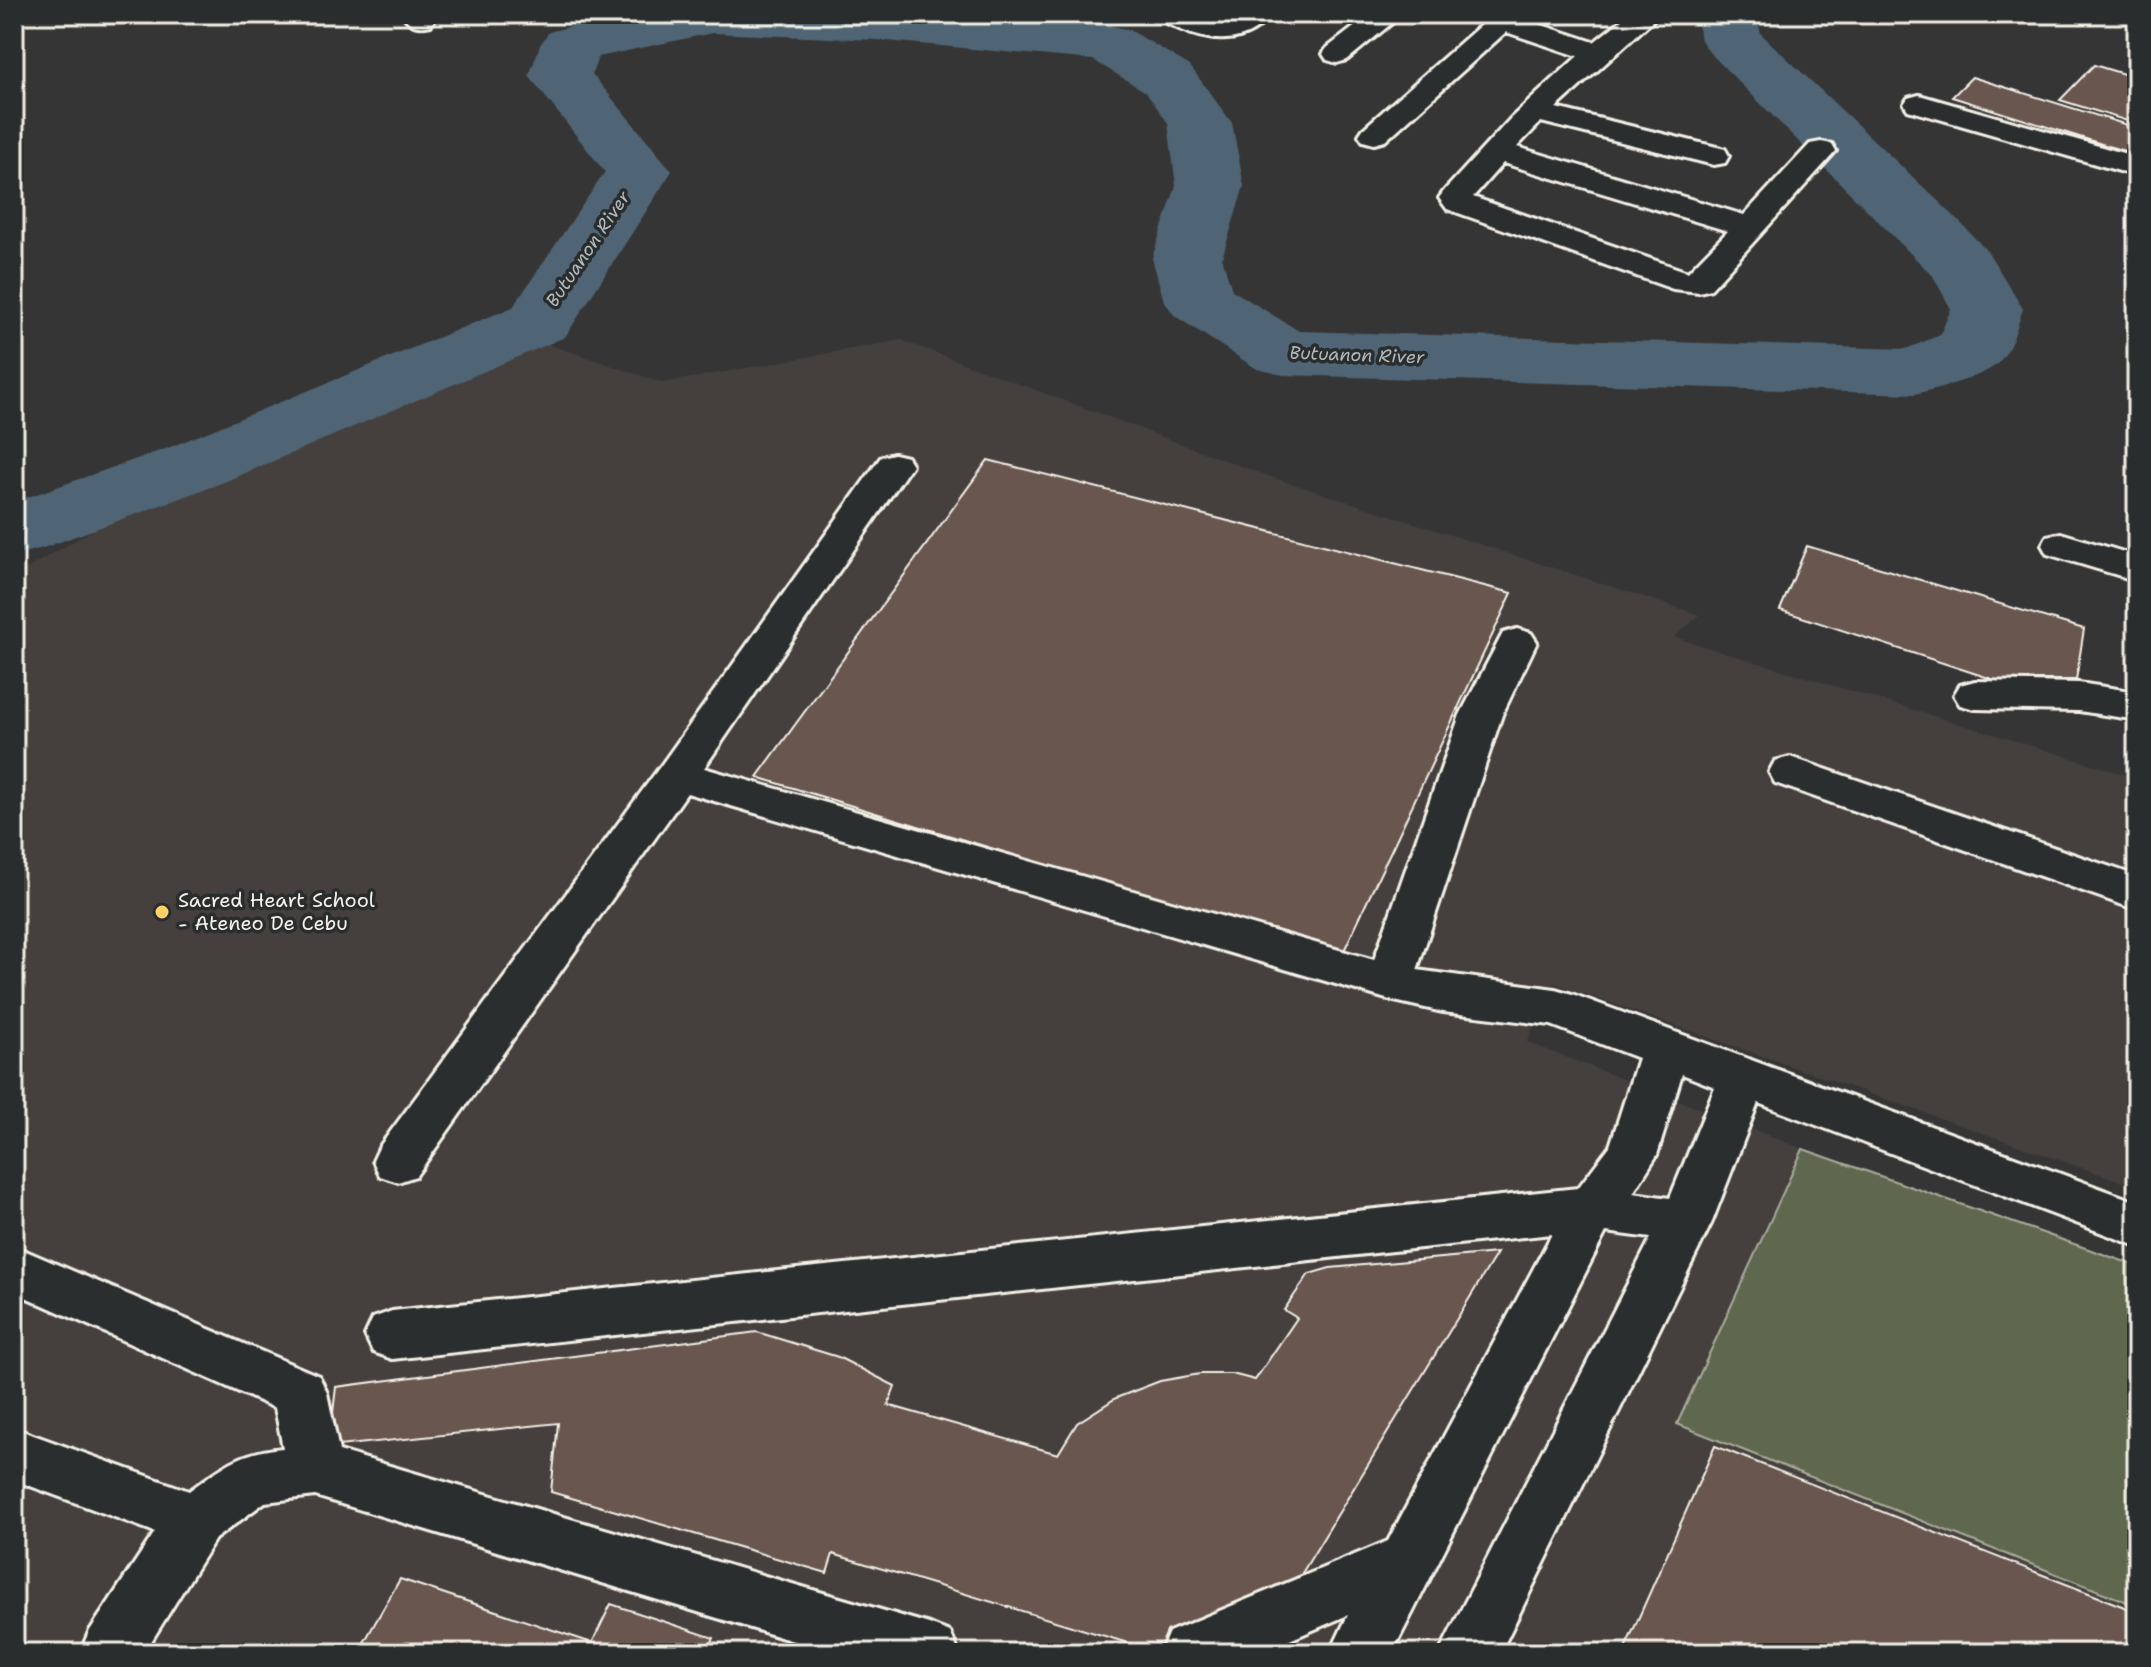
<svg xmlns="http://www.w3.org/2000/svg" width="2151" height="1667" font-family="'Shantell Sans',sans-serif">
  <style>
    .built { fill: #453f3d }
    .green { fill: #5f684f; stroke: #aaac9c; stroke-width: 2 }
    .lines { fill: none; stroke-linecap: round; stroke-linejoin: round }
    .river { fill: #506574; fill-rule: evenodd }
    .building { fill: #67574f; stroke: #f4f1e8; stroke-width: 2 }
    .minor-casing { stroke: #f4f1e8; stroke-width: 6 }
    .minor { fill: #2a2d2e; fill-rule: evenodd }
    .poi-dot { fill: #ffd166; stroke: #2a2d2e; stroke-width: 3 }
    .labels { text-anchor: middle; stroke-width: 7; stroke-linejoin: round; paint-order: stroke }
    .far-water-label { font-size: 18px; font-style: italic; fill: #b2b9ba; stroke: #2a2d2e }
    .poi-label { font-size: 20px; fill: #f4f1e8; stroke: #2a2d2e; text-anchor: start }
  </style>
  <rect width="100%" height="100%" fill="#363535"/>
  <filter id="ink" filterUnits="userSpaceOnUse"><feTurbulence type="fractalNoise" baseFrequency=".0125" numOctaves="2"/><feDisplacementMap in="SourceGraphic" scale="16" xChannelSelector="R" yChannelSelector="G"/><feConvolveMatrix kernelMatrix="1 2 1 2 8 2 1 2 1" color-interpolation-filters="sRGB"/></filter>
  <g filter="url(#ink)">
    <path class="built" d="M901 340 1265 475 1700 615 1674 637 2137 778V1187L1553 983 1527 1042 1803 1149 1677 1424 2137 1606V1653H14V576L105 523 545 343 663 383Z"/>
    <path class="green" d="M1803 1149 2137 1266V1606L1677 1424Z"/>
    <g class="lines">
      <path class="river" d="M620 14H990L1108 25 1130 30 1190 66 1232 123 1244 186 1222 258 1232 290 1299 331 1906 349 1940 335 1951 309 1933 276 1710 53 1701 40 1696 14H1756L1761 34 1953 215 1988 252 2023 309C2017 326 2012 348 1999 362 1986 377 1935 389 1915 394L1283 375 1257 369 1175 316 1164 301 1152 258 1176 186 1168 123 1146 92 1093 60 877 40 712 33 598 57 592 74 672 171 565 337 224 482 43 548 14 555V502L168 448 513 307 605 172 529 76 540 45 549 32Z"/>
    </g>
    <path class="building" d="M2094 65 2137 78V124L2060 100Z
      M1972 77 2137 128V155L1952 97Z
      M988 460 1512 593 1342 955 757 777Z
      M1807 546 2084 629 2076 680H1995L1780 610Z
      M1497 1253 1299 1578 1214 1639 1141 1647 833 1554 827 1573 551 1492 558 1423 329 1447 336 1387 757 1332 838 1357 895 1386 888 1405 1058 1454 1077 1423 1116 1398 1160 1381 1200 1374H1232L1255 1380 1297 1318 1284 1310 1309 1274 1330 1268Z
      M1715 1446 2137 1612V1653H1623Z
      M400 1579 592 1643 611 1604 714 1638 707 1653H358Z"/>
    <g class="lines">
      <g class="minor-casing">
        <path id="minor" d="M402 14H432L435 19 431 25C417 28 410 26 402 14Z
          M1156 14H1193L1215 24H1223L1239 14H1271C1248 47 1209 43 1177 28 1169 24 1161 22 1156 14Z
          M1371 14H1403L1347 60 1337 63 1327 60 1323 54 1327 48Z
          M1465 14H1508L1594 42 1629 14H1660L1556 108 1725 149 1729 156 1725 163 1714 165 1541 122 1517 147 1744 215 1810 144 1821 142 1832 144 1836 151 1711 289 1699 292 1673 289 1447 209 1439 198 1444 191 1511 118 1578 56 1506 32 1385 141 1374 144 1363 141 1359 135 1363 129 1482 24 1469 20ZM1503 163 1728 231 1688 272 1473 197Z
          M1919 95 2137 157V176L1908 110 1904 104 1908 98Z
          M894 454 907 457 912 465 704 768 1374 960 1460 715 1503 633 1517 629 1531 633 1537 642 1502 715 1417 970 1555 989 1572 994 2137 1202V1246L1758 1103 1712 1222 1500 1653H1439L1651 1238 1606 1232 1392 1653H1330L1348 1615 1259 1653H1160L1169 1632 1388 1541 1552 1234 392 1359 373 1352 365 1335 373 1318 392 1311 1578 1188 1610 1146 1638 1058 1551 1025 1443 1012 1390 1000 687 793 416 1176 398 1182 380 1176 373 1161 380 1146 662 764 881 457ZM1682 1074 1715 1087 1670 1198 1633 1193 1657 1155Z
          M2061 533 2137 556V581L2047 554 2042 545 2047 536Z
          M1975 681 2079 683 2137 692V720L2079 711 1975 709 1960 705 1954 695 1960 685Z
          M1790 757 2137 876V910L1775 783 1769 772 1775 761Z
          M14 1246 319 1376 327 1393 339 1451 929 1624 950 1632 959 1653H833L315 1496 265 1502 215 1539 144 1653H80L89 1632 155 1532 14 1480V1428L189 1491C223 1466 240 1452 283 1448L275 1408 14 1292Z"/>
      </g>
      <use href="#minor" class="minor"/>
    </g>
  </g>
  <circle class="poi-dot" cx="162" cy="912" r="8"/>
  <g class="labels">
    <g class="far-water-label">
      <text transform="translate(588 249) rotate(-56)" y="6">Butuanon River</text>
      <text transform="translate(1357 355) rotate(2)" y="6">Butuanon River</text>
    </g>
    <g class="poi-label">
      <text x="178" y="907">Sacred Heart School<tspan x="178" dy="23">- Ateneo De Cebu</tspan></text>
    </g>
  </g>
  <rect width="2151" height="1667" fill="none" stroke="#2a2d2e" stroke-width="48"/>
  <rect x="24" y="24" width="2103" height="1619" fill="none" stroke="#f4f1e8" stroke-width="3" filter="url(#ink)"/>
</svg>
